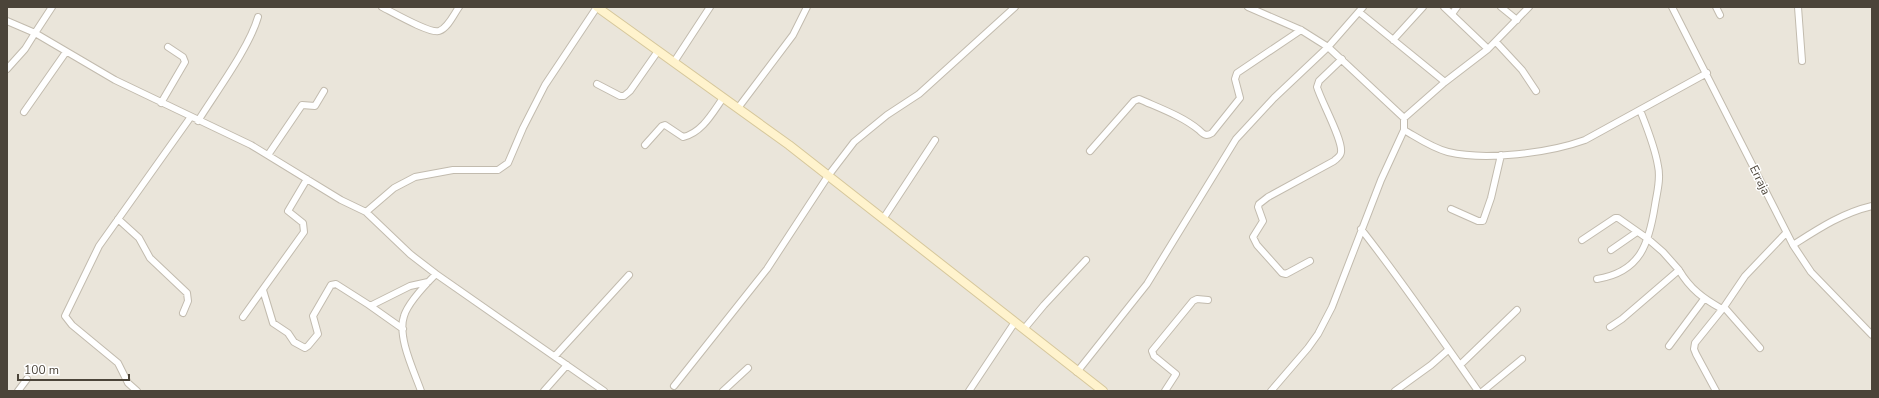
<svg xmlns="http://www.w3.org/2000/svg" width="1879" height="398" font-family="'Nunito Sans',sans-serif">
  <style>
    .residential { fill: #eae5da }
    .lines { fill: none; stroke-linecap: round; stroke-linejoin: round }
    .minor-casing { stroke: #c2bbae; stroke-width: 8 }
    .secondary-casing { stroke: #d6c79b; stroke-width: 10 }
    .minor { stroke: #fff; stroke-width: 6 }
    .secondary { stroke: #fff3cd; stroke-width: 8 }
    .labels { text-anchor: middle; stroke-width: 3; stroke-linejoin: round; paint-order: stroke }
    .street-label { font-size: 12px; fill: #4b4439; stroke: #fff }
  </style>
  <rect width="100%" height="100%" fill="#f6f3ec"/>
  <path class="residential" d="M7 7H1872V391H7Z"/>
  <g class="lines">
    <g class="minor-casing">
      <path id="minor" d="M52 7 35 33 115 80 251 145 341 200 366 212 394 188 415 177 453 170H498L508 163 523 128 545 85 597 7
        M382 7C392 12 430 34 439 31 448 28 454 14 459 7
        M1248 7 1301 30 1328 47 1404 118
        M1444 7 1488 49
        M1501 7 1517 20
        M1672 7 1793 245 1811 272 1872 335
        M1716 7 1720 15
        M1798 7 1802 61
        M1359 12 1445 82
        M1452 14 1457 7
        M7 21 35 33 25 49 7 69
        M1393 40 1423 7
        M1496 42 1522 70 1536 91
        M674 62 710 7
        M597 84 620 96H624L630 91 658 51
        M161 103 185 62 183 57 168 47
        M738 108 793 35 807 7
        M24 112 66 52
        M198 121C216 92 249 48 258 17
        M1404 130C1418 138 1432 148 1448 152 1486 161 1549 153 1585 140L1707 73
        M645 145 662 126 665 125 683 137C702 133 713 112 723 98
        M1090 151 1134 101 1139 99C1159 108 1182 116 1199 130 1203 134 1206 137 1212 133L1240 98 1235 79 1237 73 1301 30
        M268 155 302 105 315 106 324 91
        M1451 209 1478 221H1483L1491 198 1501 155
        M366 212 410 254 436 274 604 391
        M118 219 139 238 150 258 187 293 188 301 183 313
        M883 219 935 140
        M1361 229C1402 281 1440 337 1478 391
        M1582 240 1615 218H1618L1648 239 1663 252 1679 270
        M1793 245C1818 229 1842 213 1872 206
        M1611 250 1637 232
        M1310 261 1286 274 1282 273 1257 245 1253 237 1263 221 1258 207 1259 204 1268 197 1334 161C1337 158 1341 156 1341 152 1343 140 1321 101 1317 87L1319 81 1342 59
        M1597 279C1641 272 1649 243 1655 205 1657 192 1661 179 1658 166 1655 147 1647 128 1640 110
        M263 290 273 323 288 333 294 342 305 348 308 346 318 334 313 316 331 285 336 284 369 305H372L410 286 428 282
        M369 305 403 329
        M1724 307 1760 348
        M243 317 304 232 303 223 288 211 307 179
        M1610 327 1622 319 1679 270C1690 289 1704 299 1722 309
        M1024 329 1044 305 1086 260
        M1669 346 1704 299
        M555 356 629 275
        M1460 365 1517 310
        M1077 372 1147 284 1236 139 1274 98 1328 47 1363 7
        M674 386 767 269 828 176 854 142 887 115 919 94 1015 7
        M18 391 27 379
        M137 391 128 383 118 363 72 325 65 316 99 246 190 118
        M421 391C414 371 397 337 404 316 408 303 426 284 436 274
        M544 391 567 365
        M723 391 748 368
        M969 391 1015 322
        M1165 391 1176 374 1154 356 1152 351 1193 301 1197 299 1208 300
        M1271 391 1308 348 1318 334 1332 307 1381 180 1404 130V118L1445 82 1488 49 1529 7
        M1395 391 1431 365 1448 350
        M1483 391 1522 359
        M1716 391 1696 354 1694 349 1695 343 1724 307 1745 276 1786 233"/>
    </g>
    <g class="secondary-casing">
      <path id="secondary" d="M597 7 789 145 1103 391"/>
    </g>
    <use href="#minor" class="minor"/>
    <use href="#secondary" class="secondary"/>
  </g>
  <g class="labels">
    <g class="street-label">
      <text transform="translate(1760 180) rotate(64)" y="4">Erraja</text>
    </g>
  </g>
  <rect width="1879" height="398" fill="none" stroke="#4b4439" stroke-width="16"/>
  <path d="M18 374v6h111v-6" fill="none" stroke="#4b4439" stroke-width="2"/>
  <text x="24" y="374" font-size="12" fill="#4b4439" stroke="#ffffff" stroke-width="3" paint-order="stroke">100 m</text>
</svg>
